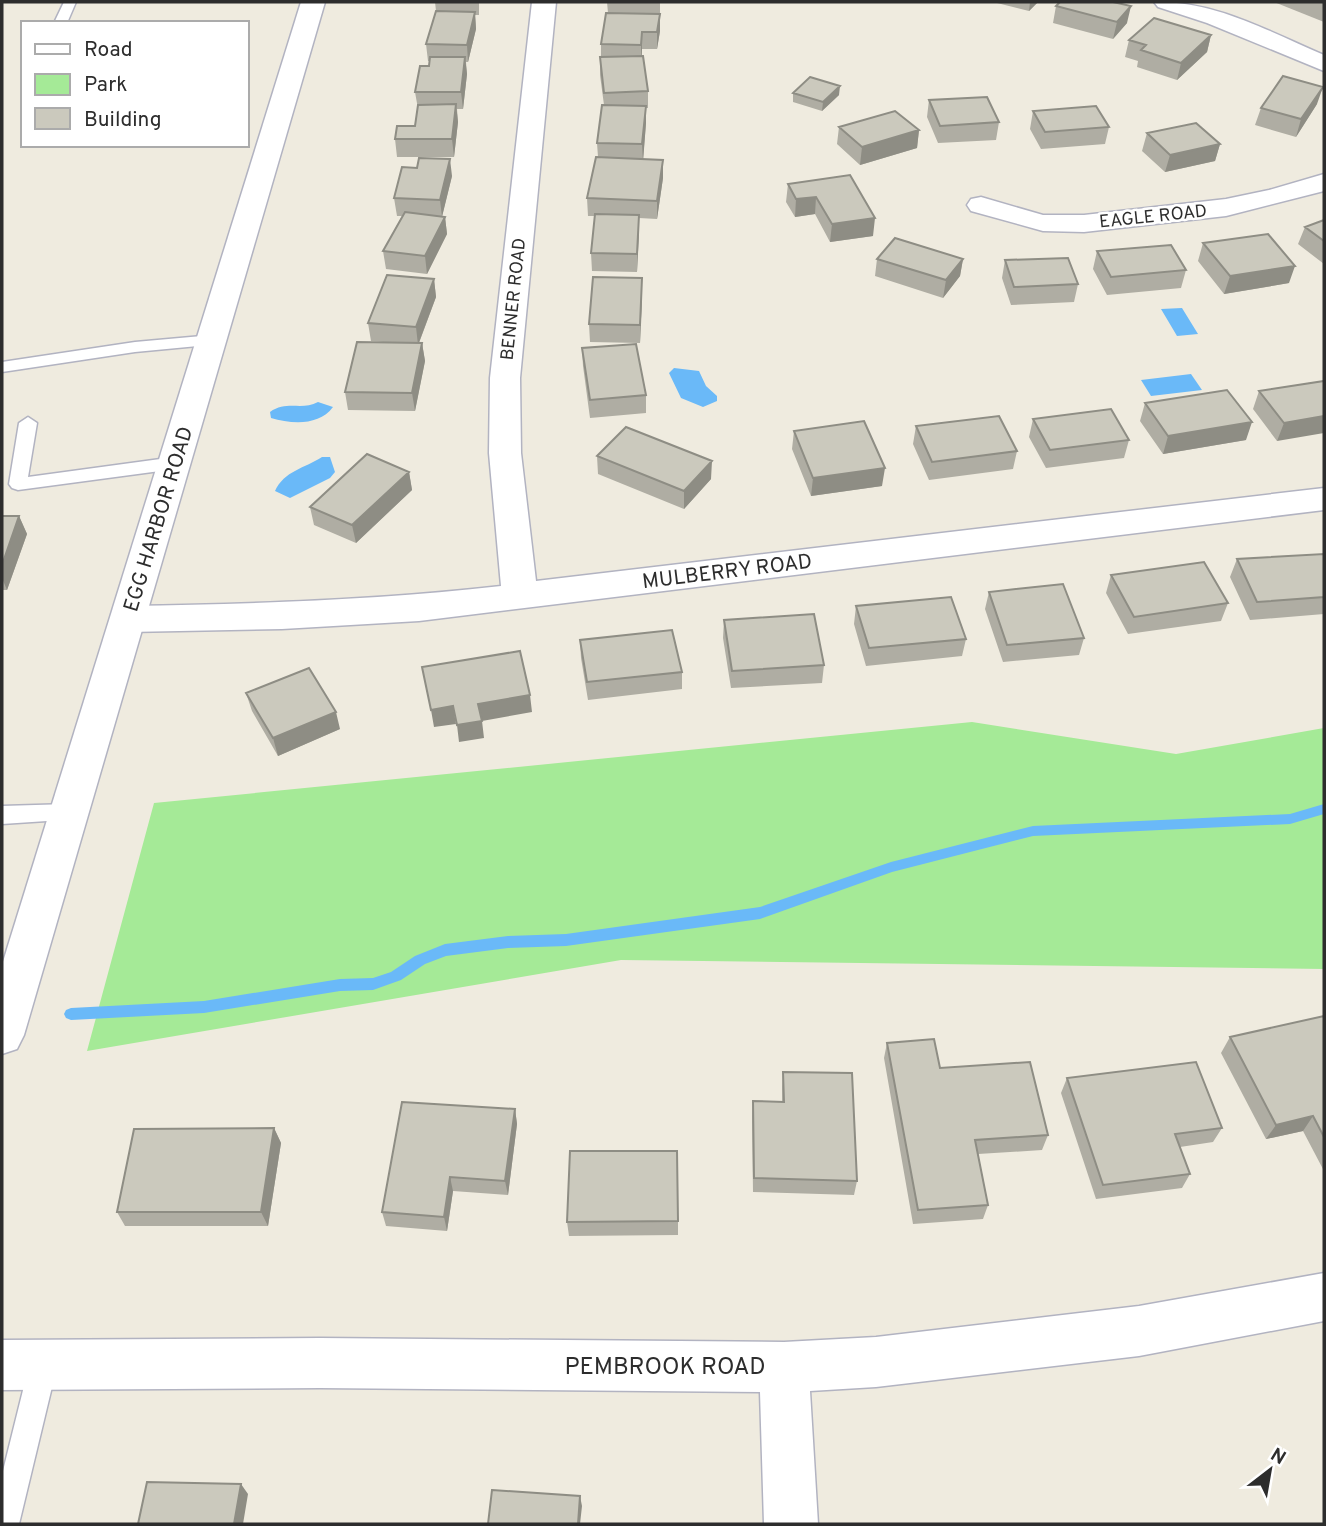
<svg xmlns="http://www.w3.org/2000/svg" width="1326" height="1526" font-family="Overpass,sans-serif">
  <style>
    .green { fill: #a5ea97 }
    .water { fill: #6ab9f8 }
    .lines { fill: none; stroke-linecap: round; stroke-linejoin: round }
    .stream { fill: #6ab9f8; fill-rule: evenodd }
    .service-casing { stroke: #b2b3c1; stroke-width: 3 }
    .minor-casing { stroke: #b2b3c1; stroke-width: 3 }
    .secondary-casing { stroke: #b2b3c1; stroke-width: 3 }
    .service { fill: #fff; fill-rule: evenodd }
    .minor { fill: #fff; fill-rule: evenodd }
    .secondary { fill: #fff; fill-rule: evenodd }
    .wall { fill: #afada3 }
    .shaded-wall { fill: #8e8d84 }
    .building { fill: #cbc9bd; stroke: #8e8d84; stroke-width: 2 }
    .labels { text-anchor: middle; stroke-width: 5; stroke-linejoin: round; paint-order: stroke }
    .far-street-label { font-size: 18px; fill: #2d2d2d; stroke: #fff }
    .street-label { font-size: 21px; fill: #2d2d2d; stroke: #fff }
    .near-street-label { font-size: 24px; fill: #2d2d2d; stroke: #fff }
  </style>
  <rect width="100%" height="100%" fill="#efebdf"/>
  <path class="green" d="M972 722 1176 754 1324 728V969L621 960 87 1051 154 803Z"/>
  <path class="water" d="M1182 308 1198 334 1177 336 1161 309Z
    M674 368 699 371 706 386 717 396V401L703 407 681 398 669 373Z
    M1191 374 1202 390 1151 396 1141 380Z
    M318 402 333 407C319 426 292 424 271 418L270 412C287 400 302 411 318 402Z
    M322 457H330L335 472 330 478 290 498 275 491C284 471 305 468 322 457Z"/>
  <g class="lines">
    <path class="stream" d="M1324 804V814L1290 824 1033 836 892 872 760 919 566 946 508 948 446 956 425 964 401 980 373 990 340 991 204 1013 71 1020 66 1018 64 1014 66 1010 71 1008 204 1001 340 979 373 978 391 972 415 956 445 944 508 936 566 934 760 907 891 862 1033 826 1290 814Z"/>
    <g class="service-casing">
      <path id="service" d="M64 2H76L67 23H54Z
        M213 335 221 340 219 344 135 352 2 372V362L135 342Z
        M28 417 37 423 28 477 175 457 184 463 175 469 18 490 12 488 9 484 19 423Z
        M69 804 77 807 80 813 77 819 2 824V806Z
        M43 1352 53 1356 57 1366 19 1524H2V1475L29 1366 33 1356Z"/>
    </g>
    <g class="minor-casing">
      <path id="minor" d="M532 2H556L520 378 521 453 536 581 1324 488V510L419 621 282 629 128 632 115 628 110 619 115 610 128 606C253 604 377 600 501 586L489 453 490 378Z
        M1154 2C1214 0 1270 32 1324 55V71L1207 23 1158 7Z
        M1324 174V191L1226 216 1084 232 1043 231 971 211 967 205 971 199 981 197 1043 215H1084L1226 199 1269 190Z
        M1324 1273V1321L1139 1356 876 1387 810 1391 818 1524H764L760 1392 320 1388 2 1390V1340L320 1338 784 1342 876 1337 1139 1306Z"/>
    </g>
    <g class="secondary-casing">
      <path id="secondary" d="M301 2H325L24 1035 17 1049 2 1054V965Z"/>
    </g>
    <use href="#service" class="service"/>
    <use href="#minor" class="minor"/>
    <use href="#secondary" class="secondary"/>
  </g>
  <path class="wall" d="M435 2H479V15H475L476 29 468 62H466L467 74 463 109H457L458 122 454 157H397L395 139 415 126 418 109 415 92 429 66 430 61H428L426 44 436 11Z
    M607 2H660V31L657 49H642V56L648 91V108H646V123L643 159 663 178 657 219 639 218 637 272 592 271 591 253 595 216H588L587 198 598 157 597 143 604 105 600 75V57H601V44L608 13Z
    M993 2H1038L1029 11Z
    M1274 2H1324V22Z
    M1056 6 1127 23 1113 39 1053 23Z
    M1211 35 1207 52 1177 80 1137 67 1138 61 1125 57 1129 40Z
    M793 93 839 95 822 111 793 102Z
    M929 100 999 122 996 140 938 143 927 117Z
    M1317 104 1296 137 1255 125 1261 108Z
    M1033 111 1109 127 1105 144 1041 149 1030 129Z
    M839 127 919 130 917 148 860 165 837 144Z
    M1147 133 1220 144 1215 161 1165 172 1142 151Z
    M850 175 873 236 830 242 815 214 795 217 786 202 788 184Z
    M452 176 442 216 445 217 447 234 427 274 386 269 383 251 402 216H397L394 198Z
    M1324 220V264L1298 244 1305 227Z
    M1203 243 1289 283 1224 294 1198 261Z
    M1097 251 1186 270 1181 288 1107 295 1093 269Z
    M877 259H963L960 276 943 298 875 276Z
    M1005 260 1078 284 1074 302 1011 305 1002 278Z
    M434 279 436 297 419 343H422L425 361 415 411 348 410 345 392 395 343 371 341 368 323Z
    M642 295 640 343 590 342 589 324Z
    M582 348 646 395V413L590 418 583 366Z
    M1324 381 1277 441 1253 409 1259 391Z
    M1145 403 1246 440 1163 454 1140 421Z
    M1033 419 1129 440 1124 458 1046 468 1029 437Z
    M916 426 1017 451 1013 469 929 480 913 444Z
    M794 431 882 486 811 496 792 449Z
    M597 456 711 479 684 509 598 474Z
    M409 472 412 490 356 543 314 525 310 507Z
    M2 516H19L27 534 7 590H2Z
    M1324 554V614L1250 620 1230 577 1237 559Z
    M1111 575 1228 603 1221 621 1128 634 1106 593Z
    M989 592 1084 638 1079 655 1003 662 985 609Z
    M856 606 966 639 962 656 866 666 854 624Z
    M724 620 824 665 822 683 731 688 723 638Z
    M580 640 682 672V689L588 700 581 658Z
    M246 693 340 729 278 756 252 711Z
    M1324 1016V1171L1303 1131 1266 1139 1221 1053 1230 1037Z
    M887 1043 940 1068 1048 1135 1042 1150 978 1154 988 1205 983 1219 913 1224 884 1058Z
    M783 1072 857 1181 854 1195 753 1192 752 1116 753 1101 782 1102V1087Z
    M1067 1078 1222 1128 1213 1142 1180 1147 1190 1174 1182 1188 1096 1199 1061 1093Z
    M515 1109 517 1124 508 1195 453 1191 447 1231 386 1226 382 1212Z
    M274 1128 281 1143 268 1226H125L117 1212Z
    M678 1221V1235L569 1236 567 1222Z"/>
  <path class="shaded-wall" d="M1030 2H1038L1029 11Z
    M1131 6 1127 23 1113 39 1117 22Z
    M475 12 476 29 468 62 467 45Z
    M660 14V31L657 49V32Z
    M642 32V49L641 62V45Z
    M1211 35 1207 52 1177 80 1181 63Z
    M465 57 467 74 463 109 461 92Z
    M840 86 839 95 822 111 823 102Z
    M1323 87 1317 104 1296 137 1301 119Z
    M456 104 458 122 454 157 452 139Z
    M646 106V123L643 162 642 144Z
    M919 130 917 148 860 165 862 147Z
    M1220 144 1215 161 1165 172 1170 155Z
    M450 159 452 176 442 217 440 200Z
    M663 160V178L657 219V201Z
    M816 197 815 214 795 217 796 199Z
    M639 215V232L637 272V254Z
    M445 217 447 234 427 274 425 256Z
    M875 218 873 236 830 242 832 224Z
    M963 259 960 276 943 298 946 280Z
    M1295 266 1289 283 1224 294 1230 276Z
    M642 278V295L640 343V325Z
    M434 279 436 297 418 345 416 327Z
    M422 343 425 361 415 411 412 393Z
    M1324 416V433L1277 441 1284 423Z
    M1252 422 1246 440 1163 454 1168 436Z
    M712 461 711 479 684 509V491Z
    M885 468 882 486 811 496 813 478Z
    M409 472 412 490 356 543 352 525Z
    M19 516 27 534 7 590 2 578V565Z
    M530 695 532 712 482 721 484 738 459 742 457 725 478 704Z
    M453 706 456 724 434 727 431 710Z
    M336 712 340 729 278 756 273 738Z
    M515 1109 517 1124 508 1195 505 1181Z
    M1313 1116 1303 1131 1266 1139 1276 1125Z
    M274 1128 281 1143 268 1226 261 1212Z
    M450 1177 453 1191 447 1231 444 1217Z
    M241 1484 248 1494 243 1524H234Z
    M580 1496 582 1506 580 1524H578Z"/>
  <path class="building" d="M1060 2H1113L1131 6 1117 22 1056 6Z
    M436 11 475 12 467 45 426 44Z
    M606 13 660 14 657 32H642L641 45 601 44Z
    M1154 18 1211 35 1181 63 1141 50 1146 45 1129 40Z
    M643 56 648 91 604 93 600 57Z
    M430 57H465L461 92H415L420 66H429Z
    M1283 76 1323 87 1301 119 1261 108Z
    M810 77 840 86 823 102 793 93Z
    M987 97 999 122 940 126 929 100Z
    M456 104 452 139H395L397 126H415L418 105Z
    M602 105 646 106 642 144 597 143Z
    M1096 106 1109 127 1045 132 1033 111Z
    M895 111 919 130 862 147 839 127Z
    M1196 123 1220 144 1170 155 1147 133Z
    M596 157 663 160 657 201 587 198Z
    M419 158 450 159 440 200 394 198 402 167 417 168Z
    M850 175 875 218 832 224 816 197 796 199 788 184Z
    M405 212 445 217 425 256 383 251Z
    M595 214 639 215 637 254 591 253Z
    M1324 220V241L1305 227Z
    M1268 234 1295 266 1230 276 1203 243Z
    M895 238 963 259 946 280 877 259Z
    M1171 245 1186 270 1111 277 1097 251Z
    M1068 258 1078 284 1014 287 1005 260Z
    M387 275 434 279 416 327 368 323Z
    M593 277 642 278 640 325 589 324Z
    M357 342 422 343 412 393 345 392Z
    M636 344 646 395 590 400 582 348Z
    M1324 381V416L1284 423 1259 391Z
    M1227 390 1252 422 1168 436 1145 403Z
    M1111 409 1129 440 1050 450 1033 419Z
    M999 416 1017 451 932 462 916 426Z
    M864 421 885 468 813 478 794 431Z
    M626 427 712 461 684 491 597 456Z
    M367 454 409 472 352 525 310 507Z
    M2 516H19L2 565Z
    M1324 554V597L1257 602 1237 559Z
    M1204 562 1228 603 1134 617 1111 575Z
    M1063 584 1084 638 1007 645 989 592Z
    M951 597 966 639 869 648 856 606Z
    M814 614 824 665 732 671 724 620Z
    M672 630 682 672 587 682 580 640Z
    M520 651 530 695 478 704 482 721 457 725 453 706 431 710 422 667Z
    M309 668 336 712 273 738 246 693Z
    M1324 1016V1137L1313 1116 1276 1125 1230 1037Z
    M934 1039 940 1068 1030 1062 1048 1135 975 1140 988 1205 918 1210 887 1043Z
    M1196 1062 1222 1128 1175 1134 1190 1174 1103 1185 1067 1078Z
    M783 1072 852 1073 857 1181 754 1178 753 1101 784 1102Z
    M402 1102 515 1109 505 1181 450 1177 444 1217 382 1212Z
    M274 1128 261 1212H117L134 1129Z
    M570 1151H677L678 1221 567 1222Z
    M147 1482 241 1484 234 1524H138Z
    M492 1490 580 1496 578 1524H488Z"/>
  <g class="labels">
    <g class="far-street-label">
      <text transform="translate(1153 216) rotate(-6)" y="6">EAGLE ROAD</text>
      <text transform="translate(513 299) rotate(-84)" y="6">BENNER ROAD</text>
    </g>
    <g class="street-label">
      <text transform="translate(158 519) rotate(-73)" y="7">EGG HARBOR ROAD</text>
      <text transform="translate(727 571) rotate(-7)" y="7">MULBERRY ROAD</text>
    </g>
    <g class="near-street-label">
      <text x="665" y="1374">PEMBROOK ROAD</text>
    </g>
  </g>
  <rect width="1326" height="1526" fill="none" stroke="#2d2d2d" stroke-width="7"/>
  <rect x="21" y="21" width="228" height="126" fill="#ffffff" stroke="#ababab" stroke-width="2"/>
  <rect x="35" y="44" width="35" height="10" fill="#ffffff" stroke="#ababab" stroke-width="2"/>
  <text x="84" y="56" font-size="21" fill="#2d2d2d">Road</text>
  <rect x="35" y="74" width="35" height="21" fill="#a5ea97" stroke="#ababab" stroke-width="2"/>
  <text x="84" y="91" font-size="21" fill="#2d2d2d">Park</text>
  <rect x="35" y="108" width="35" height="21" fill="#cbc9bd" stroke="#ababab" stroke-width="2"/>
  <text x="84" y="126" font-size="21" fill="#2d2d2d">Building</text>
  <g transform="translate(1270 1470) rotate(31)" stroke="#ffffff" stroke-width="5" paint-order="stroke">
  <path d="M0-5L12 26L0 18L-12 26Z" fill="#2d2d2d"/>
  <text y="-10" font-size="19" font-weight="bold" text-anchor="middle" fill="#2d2d2d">N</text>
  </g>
</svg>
